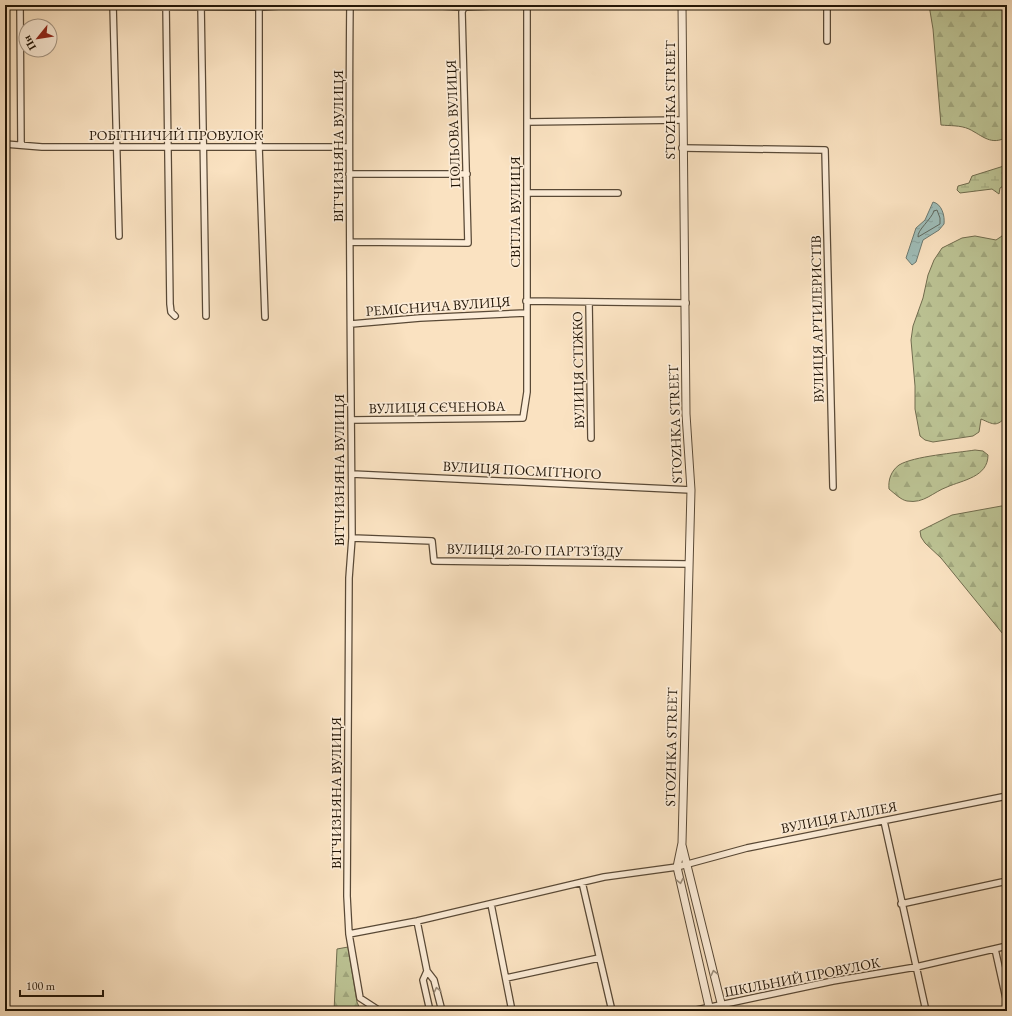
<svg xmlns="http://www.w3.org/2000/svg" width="1012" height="1016" font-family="'EB Garamond',serif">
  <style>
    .forest { fill: url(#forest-firs); stroke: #706c4e }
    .wetland { fill: url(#wetland-marsh); stroke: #706c4e }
    .water { fill: url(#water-ripples); stroke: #6d7a71 }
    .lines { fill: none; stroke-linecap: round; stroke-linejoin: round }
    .shore { stroke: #616a60; stroke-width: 1 }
    .minor-casing { stroke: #594936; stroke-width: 8 }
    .tertiary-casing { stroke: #594936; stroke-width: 9 }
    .minor { stroke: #fcecd7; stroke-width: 5.5 }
    .tertiary { stroke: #fcecd7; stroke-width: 7 }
    .oneway { stroke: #9a8c79 }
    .labels { text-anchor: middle; stroke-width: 3.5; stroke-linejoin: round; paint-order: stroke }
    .street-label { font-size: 14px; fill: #231607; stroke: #fcecd7 }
  </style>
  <defs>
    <pattern id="forest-firs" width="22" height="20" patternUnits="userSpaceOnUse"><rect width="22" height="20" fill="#bcc394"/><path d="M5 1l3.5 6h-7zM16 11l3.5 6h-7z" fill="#a1a77e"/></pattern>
    <pattern id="wetland-marsh" width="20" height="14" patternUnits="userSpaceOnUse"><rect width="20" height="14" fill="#bcc394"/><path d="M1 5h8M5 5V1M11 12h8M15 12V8" fill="none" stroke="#a1a77e"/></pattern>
    <pattern id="water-ripples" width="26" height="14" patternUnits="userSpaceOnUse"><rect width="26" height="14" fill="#9fbdb8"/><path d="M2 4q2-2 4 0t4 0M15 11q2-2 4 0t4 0" fill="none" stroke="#89a29d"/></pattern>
  </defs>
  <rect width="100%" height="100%" fill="#fae2c1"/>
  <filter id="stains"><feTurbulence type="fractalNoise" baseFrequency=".005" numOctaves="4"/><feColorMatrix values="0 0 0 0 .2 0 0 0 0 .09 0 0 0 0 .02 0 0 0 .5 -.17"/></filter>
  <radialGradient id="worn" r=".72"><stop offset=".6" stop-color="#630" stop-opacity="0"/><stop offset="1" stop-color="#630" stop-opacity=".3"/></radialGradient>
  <path class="forest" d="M929 5H1007V137C991 146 983 136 969 129 960 125 950 126 941 125L933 29Z
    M1007 229V416C996 427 995 425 981 419L979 432 973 436 933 442 925 440 920 436 915 409V386L911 340 913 326 923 298 928 275 934 260 942 248 962 238 975 236 996 240 1002 236Z
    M975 450 983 451 988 455C988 477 963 480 947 487 933 492 924 504 907 501 901 500 894 493 889 489 888 480 891 471 899 465 914 456 956 453 975 450Z
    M1007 505V639L941 558 925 543 921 537 920 531 952 515Z
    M348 947 357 1002 361 1011H334L337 949Z"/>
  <path class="wetland" d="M1007 165V184L1000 188 999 194 992 189 960 193 957 190 958 186 969 183 972 176Z"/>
  <path class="water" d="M933 202C942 204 945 216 944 224L939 230 923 240 916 262 912 265 906 258 916 228 925 220Z"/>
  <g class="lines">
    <path class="shore" d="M934 211 937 210 940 218V224L918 237C917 230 931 220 934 211Z"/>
    <g class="minor-casing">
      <path id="minor" d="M5 5 259 7 298 5
        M20 5 21 145
        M113 5 119 236
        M166 5 170 304 171 312 175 316
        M201 5 206 316
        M259 5V147L265 317
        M350 5C348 183 351 360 352 538L349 578 347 896 349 934 360 998 380 1011
        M422 5 463 7 518 5
        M827 5V41
        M527 122 682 120
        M5 144 42 147H348
        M682 148 825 150 833 487
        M349 174H467
        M528 193H618
        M351 242 468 243 462 12 465 5
        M526 301 686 303
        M589 302 591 438
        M351 324 420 318 526 313
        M352 420 523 418 527 392V5
        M352 474 691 490
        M352 538 432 541 434 561 688 564
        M884 821 926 1011
        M582 882 612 1011
        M491 904 512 1011
        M901 904 1007 881
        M417 921 427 971 434 980 442 1011
        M349 934 417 921 604 877 677 867 747 848 1007 796
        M995 949 1007 1003
        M427 971 423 980 430 1011
        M506 978 599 958
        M692 1011 833 981 916 967 1007 946"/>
    </g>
    <g class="tertiary-casing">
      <path id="tertiary" d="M682 5 686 414 691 490 682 843 677 867 710 1011
        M682 845 723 1011"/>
    </g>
    <use href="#minor" class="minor"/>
    <use href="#tertiary" class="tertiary"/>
  </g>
  <defs><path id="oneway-chevron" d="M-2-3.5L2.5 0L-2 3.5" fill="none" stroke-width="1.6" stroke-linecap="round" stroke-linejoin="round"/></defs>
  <g class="oneway">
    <use href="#oneway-chevron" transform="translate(680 881) rotate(78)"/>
    <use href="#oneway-chevron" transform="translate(714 973) rotate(-103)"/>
    <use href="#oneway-chevron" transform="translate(437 990) rotate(-103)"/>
  </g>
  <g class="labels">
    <g class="street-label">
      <text transform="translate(670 100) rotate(-90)" y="5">STOZHKA STREET</text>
      <text transform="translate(453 124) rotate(-92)" y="5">ПОЛЬОВА ВУЛИЦЯ</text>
      <text x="176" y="140">РОБІТНИЧИЙ ПРОВУЛОК</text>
      <text transform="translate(338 146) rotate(-90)" y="5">ВІТЧИЗНЯНА ВУЛИЦЯ</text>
      <text transform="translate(515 212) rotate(-90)" y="5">СВІТЛА ВУЛИЦЯ</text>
      <text transform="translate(438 306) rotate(-4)" y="5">РЕМІСНИЧА ВУЛИЦЯ</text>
      <text transform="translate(817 319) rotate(-91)" y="5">ВУЛИЦЯ АРТИЛЕРИСТІВ</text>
      <text transform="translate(578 370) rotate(-91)" y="5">ВУЛИЦЯ СТІЖКО</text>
      <text transform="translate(437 407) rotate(-1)" y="5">ВУЛИЦЯ СЄЧЕНОВА</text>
      <text transform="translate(675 424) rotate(-92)" y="5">STOZHKA STREET</text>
      <text transform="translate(339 470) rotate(-90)" y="5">ВІТЧИЗНЯНА ВУЛИЦЯ</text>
      <text transform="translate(522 470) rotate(3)" y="5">ВУЛИЦЯ ПОСМІТНОГО</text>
      <text transform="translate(535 550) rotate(1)" y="5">ВУЛИЦЯ 20-ГО ПАРТЗ'ЇЗДУ</text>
      <text transform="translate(671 747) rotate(-89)" y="5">STOZHKA STREET</text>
      <text transform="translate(336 793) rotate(-90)" y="5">ВІТЧИЗНЯНА ВУЛИЦЯ</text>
      <text transform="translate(839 817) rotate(-11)" y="5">ВУЛИЦЯ ГАЛІЛЕЯ</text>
      <text transform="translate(802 977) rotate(-11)" y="5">ШКІЛЬНИЙ ПРОВУЛОК</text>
    </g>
  </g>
  <rect width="1012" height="1016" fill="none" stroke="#fae2c1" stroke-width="20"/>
  <rect x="6" y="6" width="1000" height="1004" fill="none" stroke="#231607" stroke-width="2"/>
  <rect x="10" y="10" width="992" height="996" fill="none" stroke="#231607"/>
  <g transform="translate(38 38) rotate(240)"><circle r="19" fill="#fcecd7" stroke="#a59684"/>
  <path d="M0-3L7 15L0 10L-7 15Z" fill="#8f2418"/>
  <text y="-6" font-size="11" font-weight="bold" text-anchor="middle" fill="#231607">Пн</text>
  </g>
  <path d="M20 990v6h83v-6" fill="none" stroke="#231607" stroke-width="2"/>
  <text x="26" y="990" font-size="12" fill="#231607" stroke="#fcecd7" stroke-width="3" paint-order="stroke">100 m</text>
  <rect width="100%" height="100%" filter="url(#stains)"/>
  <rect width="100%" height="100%" fill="url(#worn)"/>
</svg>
